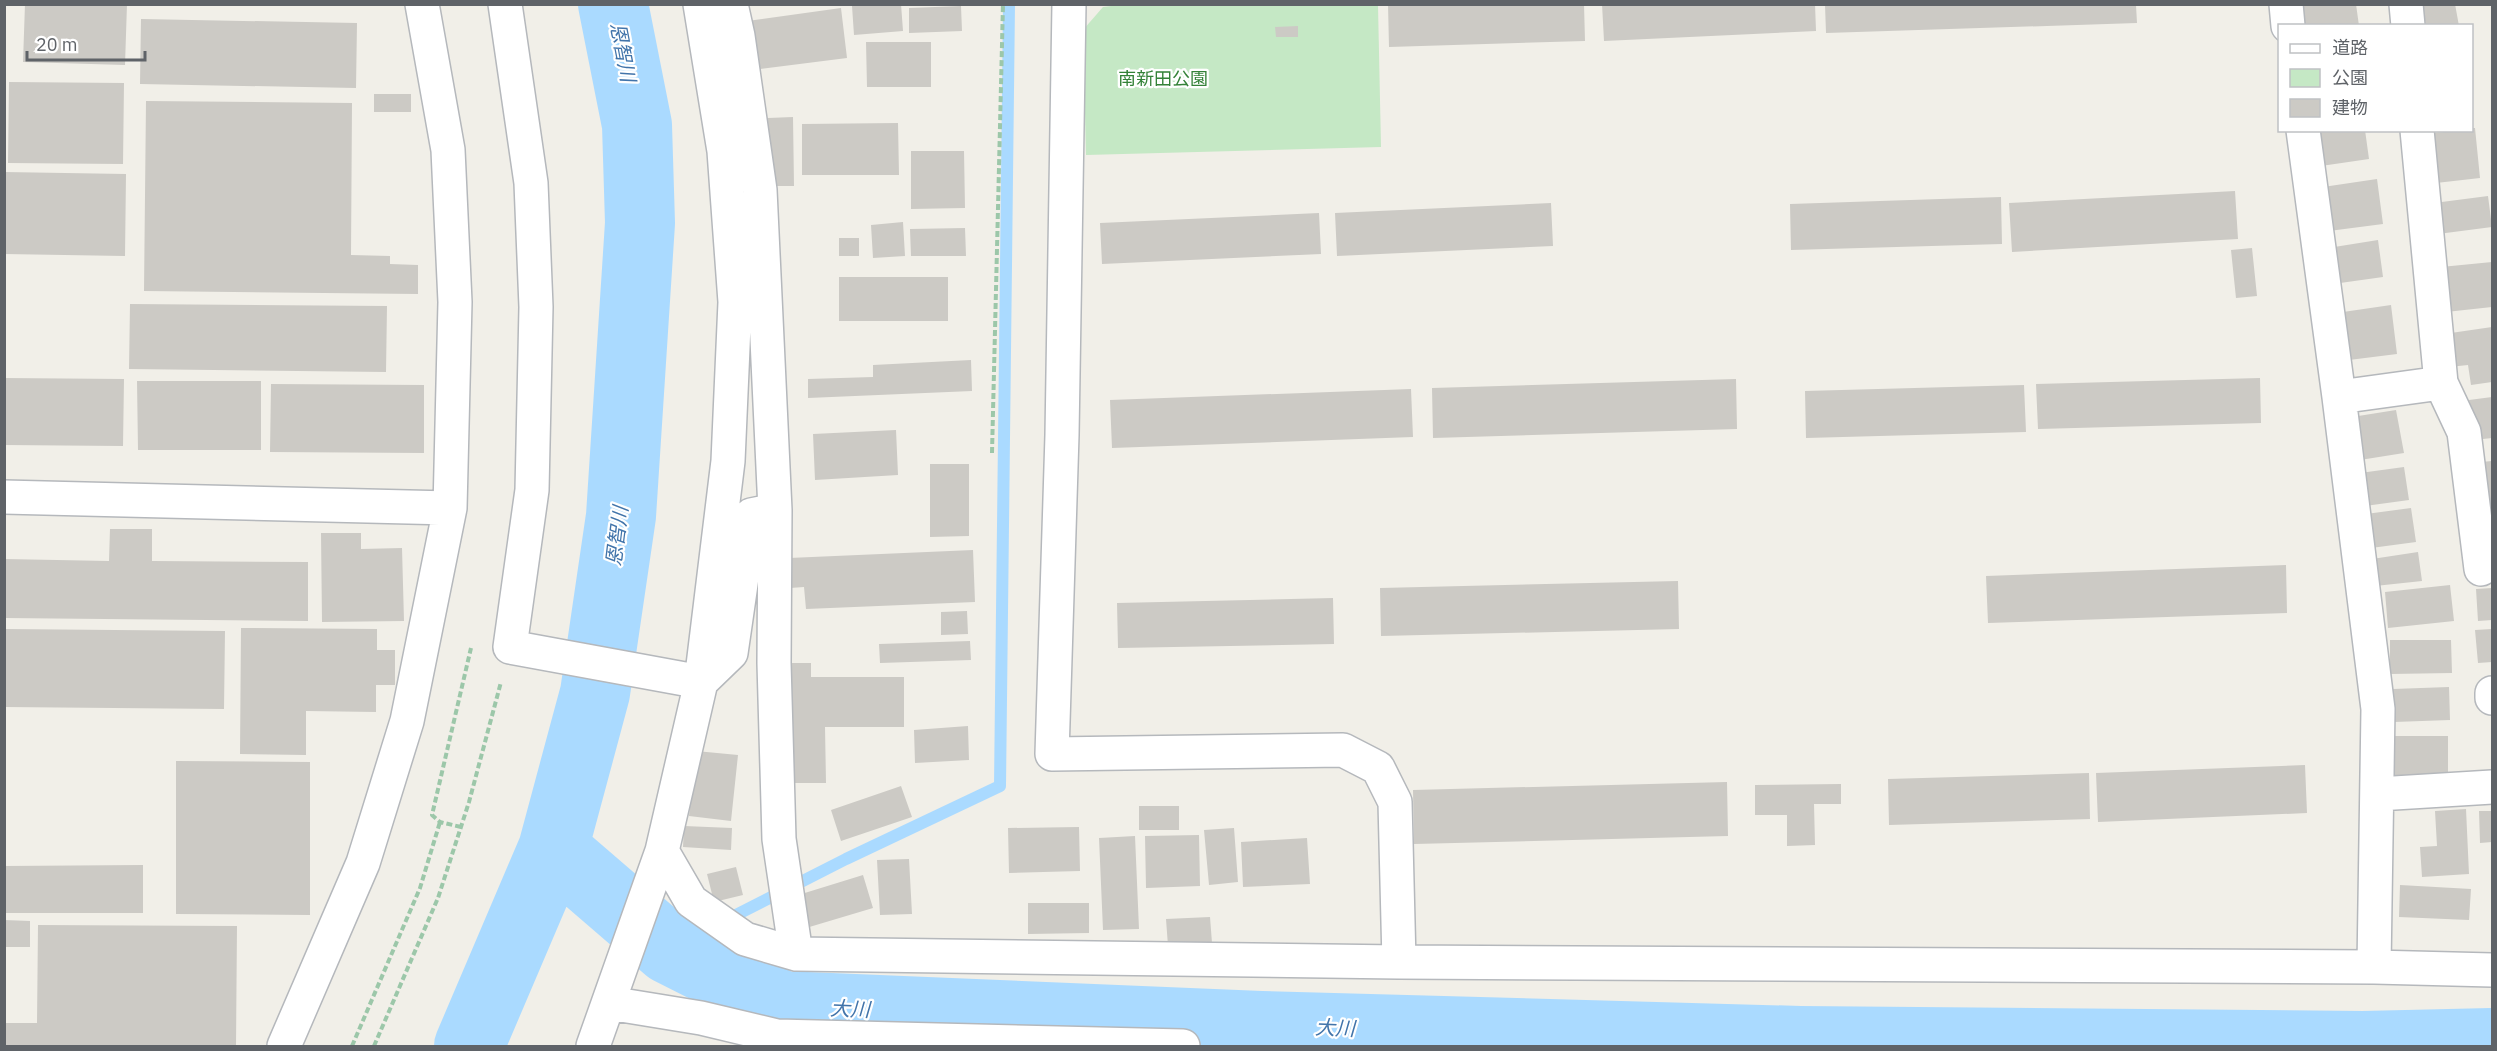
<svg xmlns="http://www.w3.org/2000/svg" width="2497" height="1051" font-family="'IBM Plex Sans','Noto Sans JP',sans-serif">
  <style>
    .green { fill: #c5e8c5 }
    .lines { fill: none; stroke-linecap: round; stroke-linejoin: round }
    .stream { stroke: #aadaff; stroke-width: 12 }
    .river { stroke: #aadaff; stroke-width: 70 }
    .building { fill: #cccac5 }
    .minor-casing { stroke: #b5b8bc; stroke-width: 36 }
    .path { stroke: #9cc7a9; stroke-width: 4; stroke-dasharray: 6 3; stroke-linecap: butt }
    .minor { stroke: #fff; stroke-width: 33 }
    .labels { text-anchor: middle; stroke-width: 4.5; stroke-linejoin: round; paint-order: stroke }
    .park-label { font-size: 18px; fill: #348238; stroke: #fff }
    .water-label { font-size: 20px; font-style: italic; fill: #4174aa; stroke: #fff }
  </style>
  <rect width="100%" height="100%" fill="#f1efe8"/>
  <path class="green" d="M1119 5H1378L1381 147 1086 155 1083 30 1103 7Z"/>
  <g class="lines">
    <path class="stream" d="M669 949 846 859 1000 786 1009 4"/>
    <path class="river" d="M553 849 669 949 782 1006 1261 1026 1800 1041 2363 1046 2492 1043
      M469 1046 553 849 595 693 621 516 640 223 637 125 613 4"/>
  </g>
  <path class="building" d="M25 4H127L125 65 23 62Z
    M901 4 903 31 854 35 852 6Z
    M1388 4H1584L1585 41 1389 47Z
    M1602 4H1815L1816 31 1604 41Z
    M2296 4H2356L2359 26H2299Z
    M2422 4H2455L2459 26H2426Z
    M1825 5H2136L2137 23 1826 33Z
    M961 6 962 31 909 33V8Z
    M841 8 847 58 753 70 747 21Z
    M141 19 357 23 356 88 140 84Z
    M1298 26V37H1276L1275 27Z
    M866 42H931V87H867Z
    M9 82 124 83 123 164 8 163Z
    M374 94H411V112H374Z
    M146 101 352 103 351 255 390 256V264L418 265V294L144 291Z
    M793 117 794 186H769L768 118Z
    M898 123 899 175H802V124Z
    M2472 128H2475L2480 178 2436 183 2431 133 2472 130Z
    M2326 130H2365L2369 159 2321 166 2316 132Z
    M911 151H964L965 208 911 209Z
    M4 172 126 174 125 256 4 254Z
    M2377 179 2383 224 2329 231 2323 187Z
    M2235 191 2238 239 2012 252 2009 203Z
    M2488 196 2492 227 2438 234 2434 203Z
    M2001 197 2002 244 1791 250 1790 204Z
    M1551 203 1553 246 1337 256 1335 213Z
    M1319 213 1321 254 1102 264 1100 223Z
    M903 222 905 256 873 258 871 225Z
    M965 228 966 256H911L910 229Z
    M839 238H859V256H839Z
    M2378 240 2383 277 2333 284 2328 248Z
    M2252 248 2257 296 2236 298 2231 250Z
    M2492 262V307L2446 312 2441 267Z
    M839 277H948V321H839Z
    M130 304 387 306 386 372 129 369Z
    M2391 305 2397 354 2349 360 2343 312Z
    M2492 327V382L2471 385 2468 365 2449 367 2444 334Z
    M971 360 972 391 808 398V379L873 377V365Z
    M4 378 124 379 123 446 4 445Z
    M2260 378 2261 423 2038 429 2036 384Z
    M1736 379 1737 429 1433 438 1432 388Z
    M137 381H261V450H138Z
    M271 384 424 385V453L270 452Z
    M2024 385 2026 432 1806 438 1805 391Z
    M1411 389 1413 437 1112 448 1110 400Z
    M2492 397V438L2474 440 2469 400Z
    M2396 410 2404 453 2360 460 2352 417Z
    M896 430 898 475 815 480 813 434Z
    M2492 461V513H2488L2481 462Z
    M930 464H969V536L930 537Z
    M2404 467 2409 500 2365 506 2360 473Z
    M2411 508 2416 542 2371 548 2366 514Z
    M110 529H152V561L308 562V621L4 618V559L109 561Z
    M321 533H361V549L402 548 404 621 322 622Z
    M973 550 975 602 806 609 804 587 790 588 789 558Z
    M2418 552 2422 581 2375 586 2372 559Z
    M2286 565 2287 613 1988 623 1986 576Z
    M1678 581 1679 629 1381 636 1380 588Z
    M2450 585 2454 621 2388 628 2385 592Z
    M2492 588V620L2478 621 2476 589Z
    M1333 598 1334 644 1118 648 1117 603Z
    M967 611 968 634 941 635V612Z
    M241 628 377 629V650H395V685H376V712L306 711V755L240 754Z
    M5 629 225 631 224 709 5 707Z
    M2492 629V662L2478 663 2475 630Z
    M2390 640H2451L2452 673 2390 674Z
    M970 641 971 660 880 663 879 644Z
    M786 663H811V677H904V727H825L826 783H787Z
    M2449 687 2450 720 2394 722 2393 689Z
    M968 726 969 760 915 763 914 730Z
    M2389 736H2448V777H2390Z
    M696 751 738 755 731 821 689 816Z
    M176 761 310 762V915L176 914Z
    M2305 765 2307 813 2098 822 2096 773Z
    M2089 773 2090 819 1889 825 1888 779Z
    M1727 782 1728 836 1414 844 1413 790Z
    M1841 784V804H1814L1815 845 1787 846V815H1755V785Z
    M901 786 912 817 841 841 831 810Z
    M1139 806H1179V830H1139Z
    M2466 809 2469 874 2422 877 2420 847 2437 846 2435 811Z
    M2479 811H2492V842L2480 843Z
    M684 826 732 828 731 850 683 847Z
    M1079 827 1080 871 1009 873 1008 828Z
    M1234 828 1238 882 1209 885 1204 830Z
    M1199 835 1200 886 1146 888 1145 836Z
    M1135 836 1139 929 1103 930 1099 838Z
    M1307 838 1310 884 1243 887 1241 842Z
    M909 859 912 914 880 915 877 860Z
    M143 865V913H4V866Z
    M736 867 743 895 714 902 707 874Z
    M863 875 873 908 806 928 795 896Z
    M2400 885 2471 889 2469 920 2399 917Z
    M1028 903H1089V933L1028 934Z
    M1210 917 1212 943 1168 946 1166 919Z
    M4 920 30 921V947H4Z
    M38 925 237 926 236 1046H4V1023H37Z"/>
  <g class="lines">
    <g class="minor-casing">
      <path id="minor" d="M505 4 531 183 536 307 532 490 510 647 701 682 728 461 735 302 724 151 700 4
        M1069 4 1062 435 1052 754 1343 750 1378 768 1395 802 1399 962
        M2286 4 2288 26
        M2406 4 2408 26
        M2303 130 2339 397 2378 709 2374 967
        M2441 383 2464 432 2481 569
        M2339 397 2441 383 2417 130
        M4 497 450 508
        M775 510 774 663 779 839 796 954
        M2492 693V698
        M2378 794 2492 787
        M662 851 691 901 745 939 796 954 1399 962 2374 967 2492 970
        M609 1003 701 1018 777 1036 1183 1046
        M284 1046 363 863 407 721 450 508 455 302 448 150 422 4
        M593 1046 662 851 701 682 731 653 751 515 775 510 760 190 738 36 731 4"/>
    </g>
    <path class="path" d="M992 453 1003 4
      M461 827 440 822 432 815 471 648
      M352 1046 420 888 440 822
      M374 1046 438 898 469 802 501 682"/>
    <use href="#minor" class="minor"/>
  </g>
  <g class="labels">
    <g class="park-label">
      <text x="1163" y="85">南新田公園</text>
    </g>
    <g class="water-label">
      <text transform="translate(623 52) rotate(79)" y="7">恩智川</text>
      <text transform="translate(617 536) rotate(-83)" y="7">恩智川</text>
      <text transform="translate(850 1009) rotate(2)" y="7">大川</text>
      <text transform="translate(1335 1028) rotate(2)" y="7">大川</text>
    </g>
  </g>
  <rect width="2497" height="1051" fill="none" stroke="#5f6368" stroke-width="12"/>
  <rect x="2278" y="24" width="195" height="108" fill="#ffffff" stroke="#bfc1c3" stroke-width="1.5"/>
  <rect x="2290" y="44" width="30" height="9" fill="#ffffff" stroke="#bfc1c3" stroke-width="1.5"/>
  <text x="2332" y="54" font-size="18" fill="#5f6368">道路</text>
  <rect x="2290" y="69" width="30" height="18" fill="#c5e8c5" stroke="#bfc1c3" stroke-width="1.5"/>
  <text x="2332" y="84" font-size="18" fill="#5f6368">公園</text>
  <rect x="2290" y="99" width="30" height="18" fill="#cccac5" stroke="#bfc1c3" stroke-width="1.5"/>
  <text x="2332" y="114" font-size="18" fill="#5f6368">建物</text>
  <path d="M27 51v9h118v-9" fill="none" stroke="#5f6368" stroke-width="3"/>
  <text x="36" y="51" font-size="18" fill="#5f6368" stroke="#ffffff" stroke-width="4.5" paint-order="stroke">20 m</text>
</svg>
